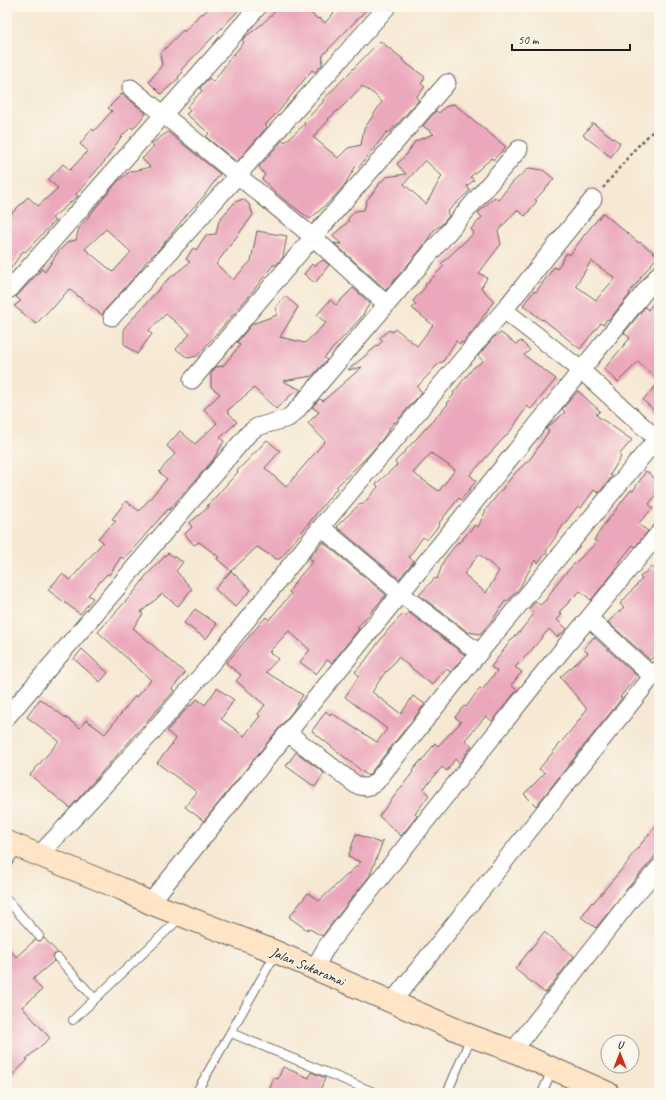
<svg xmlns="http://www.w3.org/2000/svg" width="666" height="1100" font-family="Caveat,sans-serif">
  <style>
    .building { fill: #eba8bc; fill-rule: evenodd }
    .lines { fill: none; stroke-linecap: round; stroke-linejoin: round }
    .lane-casing { stroke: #68635c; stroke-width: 10 }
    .street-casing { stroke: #68635c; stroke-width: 19 }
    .secondary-casing { stroke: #68635c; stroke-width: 24 }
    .path { stroke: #68635c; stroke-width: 2.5; stroke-dasharray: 3 3; stroke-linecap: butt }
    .lane { stroke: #fff; stroke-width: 8 }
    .street { stroke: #fff; stroke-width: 17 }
    .secondary { stroke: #ffe4c6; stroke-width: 22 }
    .labels { text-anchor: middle; stroke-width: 3; stroke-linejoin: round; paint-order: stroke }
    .street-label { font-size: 14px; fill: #1c1c1c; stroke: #fbf7ec }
  </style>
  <rect width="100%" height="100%" fill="#fbf7ec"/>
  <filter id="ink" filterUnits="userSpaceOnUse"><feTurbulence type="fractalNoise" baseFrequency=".025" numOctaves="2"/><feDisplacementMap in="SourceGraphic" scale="8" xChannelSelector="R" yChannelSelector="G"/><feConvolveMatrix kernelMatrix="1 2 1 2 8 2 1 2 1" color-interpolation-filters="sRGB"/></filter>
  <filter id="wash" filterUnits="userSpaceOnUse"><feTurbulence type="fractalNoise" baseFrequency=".012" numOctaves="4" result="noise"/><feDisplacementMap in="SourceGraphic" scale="16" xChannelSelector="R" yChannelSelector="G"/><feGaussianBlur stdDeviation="0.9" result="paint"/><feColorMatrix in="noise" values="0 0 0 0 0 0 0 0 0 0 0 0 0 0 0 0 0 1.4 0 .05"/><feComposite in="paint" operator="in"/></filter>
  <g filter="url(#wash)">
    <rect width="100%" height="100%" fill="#f6e8d3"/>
    <g id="blocks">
      <path class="building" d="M210 7H242L181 70 183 72 178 77 179 78 161 94 149 82 162 65 160 54 183 30 184 32 201 13 203 14Z
        M280 7H303L318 19 319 18 325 23 339 7H369L323 55 322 65 315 72 312 70 278 112 265 125 267 127 237 162 206 137 209 133 186 114 190 111 187 107 202 91 200 88 209 78 213 82 229 60 244 42 242 40 245 37 261 25Z
        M380 41 403 59 402 60 425 77 421 84 425 87 416 97 419 100 389 133 387 132 358 168 356 166 343 187 328 203 310 219 282 198 262 179 265 175 259 167 283 140 285 142 305 124 304 122 323 102V100ZM362 86 374 94 382 102 364 129 361 145 348 148 338 158 313 137 329 120 328 119 344 105Z
        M122 94 146 113 133 129 131 127 121 137 105 161 76 194 78 196 52 218 55 221 25 252 23 251 7 274V218L28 197 38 206 58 188 48 180 63 164 70 170 88 151 80 144 92 129 94 131 112 111 108 108Z
        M454 104 506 147 493 160 492 158 470 177 474 180 467 186 470 190 447 212 449 216 441 225 434 230 421 249 386 290 334 243 342 244 332 236 349 221 347 220 355 211 364 210 367 200 379 185H378L386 177 406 174 397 164 407 154 415 141 434 134 423 126 436 111 439 113 445 107ZM425 160 442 176 426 204 404 184Z
        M593 123 620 143 611 157 583 135Z
        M168 132 220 174 204 196 188 213 161 247 146 262 138 273 105 310 102 315 69 289 53 308 52 307 36 324 14 306 21 301 16 297 42 269 45 272 58 252 68 242 76 240 79 228 118 181 129 172 150 167 142 159 154 146 151 144ZM106 229 131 252 113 272 85 249Z
        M529 168 543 170 554 179 535 200 537 201 525 216 517 210 498 231 501 244 479 273 487 278 481 288 494 301 476 327 463 343 461 342 460 344 456 341 442 363 440 362 417 387 422 392 395 423 394 422 381 441 365 459 336 487 337 488 280 559H276L257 547 231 571 217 559 219 557 199 542 194 545 185 534 192 527 189 523 209 507 207 506 238 472 237 471 267 440 280 451 265 468 286 487 325 441 308 423 319 412 312 407 320 399 323 401 362 367 348 370 383 341 380 338 389 330 392 332 396 329 417 346 433 325 412 308 416 305 413 301 426 286 425 285 444 266 441 264 474 233 471 229 482 217 478 213 495 197 498 200 512 183Z
        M243 199 249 204 253 215 216 264 233 280 251 261 257 231 287 236 283 257 276 265H273L250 295 197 356 188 358 176 349 190 334 166 314 148 331 152 334 137 354 124 344V328L166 281 190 262 186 259 193 248 196 250 206 235 216 234 219 220 235 202Z
        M603 213 639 243 640 242 658 256 640 278H641L629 293 630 294 609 320 607 319 603 325 601 323 580 349 543 319 542 320 523 305 534 291 536 292 554 267 557 269 567 253 570 255 585 234ZM591 261 615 278 596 300 576 286Z
        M323 260 329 265 315 283 304 274 312 264 314 266Z
        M353 288 370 303 360 319 324 358 327 360 312 376 283 381 301 390 297 395 294 392 276 409 254 388 227 411 237 422 220 438 224 441 213 460 169 510 168 509 124 559 121 557 109 575 107 574 88 595 93 598 80 614 48 590 62 574 70 580 91 556 103 542 98 538 116 521 112 519 126 501 139 511 167 479 159 472 175 454 167 446 180 431 195 444 217 423 204 409 220 394 211 387V373L216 367 223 366 240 345 237 342 252 324 277 315 276 307 285 296 298 307 280 337 305 343 326 323 317 315 330 300 336 305Z
        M659 297V381L638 362 618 382 604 369 630 338 624 333 645 307 648 310Z
        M501 333 516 344 521 341 530 350 524 355 556 379 531 409 527 406 513 428 470 475 476 481 461 500 459 498 439 523 440 524 427 540 423 537 409 557 414 561 399 579 337 527 339 524 360 504 362 505 378 487 376 484 397 465 395 462 448 404 447 402 454 395 453 393 473 368 483 361 478 356 493 338ZM431 453 455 470 439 491 413 473Z
        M659 382V415L643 400Z
        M578 391 600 411 596 415 632 440 619 455 621 457 610 475 612 476 608 482 599 493 594 490 581 508 578 506 562 527 546 551 547 552 538 563 535 560 520 587 508 601 506 600 490 623 480 634 468 632 419 595 435 578 437 579 444 560 458 542 459 543 475 525 478 527 487 508 515 473 531 458 549 431 546 429 565 412 562 409ZM479 554 499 571 486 593 464 574Z
        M646 471 659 482V491L649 504 653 508 638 524 648 531 635 547 633 545 616 566 617 567 614 572 591 600 580 591 559 612 562 614 557 620 567 629 566 630 557 637 549 629 529 653 515 667 522 672 511 685 517 690 492 721 486 716 465 740 472 746 459 763 455 759 447 771 442 767 423 790 429 795 415 814 417 816 401 836 379 816 413 772 412 771 421 760 422 761 435 743 438 746 461 722 455 717 464 706 466 707 480 688 482 690 497 671 491 667 515 635 516 636 534 614 529 609 536 601 540 605 546 600 557 583 572 566 597 542 594 540 606 522 631 490 633 491Z
        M323 542 386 595 357 628 359 629 332 663 327 660 316 674 300 662 310 650 289 631 269 652 278 659 266 672 303 695 293 711 204 821 185 807 197 792 157 763 176 739 167 731 190 705 191 706 197 699 205 705 217 688 234 700 221 719 244 736 260 716 258 714 265 705 236 681 241 675 226 663 266 617 269 620 291 594 289 592 295 582 313 561 309 558Z
        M168 553 183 562 176 571 192 589 178 606 162 594 141 612 143 614 133 628 185 673 172 689 174 691 70 808 30 775 59 741 27 717 40 699 80 728 86 720 105 734 135 696 136 697 151 680 98 632 135 591 144 579H143Z
        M651 567 659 572V651L650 660 608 622 624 607 620 604 642 579 640 577Z
        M231 571 251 590 235 607 215 589Z
        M195 609 217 624 206 639 184 623Z
        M408 612 465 655 451 672 446 669 432 685 398 657 387 672 386 671 372 692 401 714 413 696 425 704 368 776 312 731 326 711 330 715 331 713 377 742 387 729 345 697 359 676 355 672 365 661 387 631 403 614 406 616Z
        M594 637 637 676 620 697 622 698 536 806 524 794 545 773 539 769 577 723 587 709 560 677 588 653 583 649Z
        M82 649 108 673 100 682 74 659Z
        M296 752 324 773 315 787 286 766Z
        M659 822V852L624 892 596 928 581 917 592 902 593 903 629 861 628 860Z
        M356 834 380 843 383 841 370 875 322 936 308 928 307 930 289 917 308 893 319 901 361 862 348 857Z
        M544 932 574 956 545 993 515 969Z
        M44 938 58 953 53 956 54 961 33 979 42 990 22 1007 50 1038 26 1059 28 1060 7 1080V947L16 957 35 940 40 941Z
        M283 1067 309 1078 311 1072 325 1078 319 1093H268L274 1078 278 1079Z"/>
    </g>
  </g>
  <g filter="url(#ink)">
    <use href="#blocks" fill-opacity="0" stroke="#68635c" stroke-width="1"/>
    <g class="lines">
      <g class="lane-casing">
        <path id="lane" d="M7 864 17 847
          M7 900 39 936
          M58 958 95 999 181 917
          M73 1020 95 999
          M231 1033 376 1093
          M196 1093 276 953
          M447 1093 471 1037
          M542 1093 552 1070"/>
      </g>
      <g class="street-casing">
        <path id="street" d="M131 88 313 237 386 304
          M10 289 258 7
          M504 310 581 370 659 441
          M112 317 387 7
          M192 380 313 237 447 83
          M321 527 504 310 593 199
          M589 618 652 676
          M7 717 249 433 257 427 288 418 296 411 519 149
          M289 734 356 785C365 788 369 788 376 782L465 670 659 436
          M39 855C96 795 152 734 205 671 245 624 282 575 321 527L401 594 479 653
          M150 903C321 694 488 483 659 274
          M314 969 327 946 344 924 540 677 659 533
          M392 1002 659 668
          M513 1051 632 898 659 868"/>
      </g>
      <g class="secondary-casing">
        <path id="secondary" d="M7 842 122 889 150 903 276 952 471 1036 513 1051 608 1093"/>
      </g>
      <path class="path" d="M603 188 634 150 659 125"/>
      <use href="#lane" class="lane"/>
      <use href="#street" class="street"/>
      <use href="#secondary" class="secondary"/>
    </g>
  </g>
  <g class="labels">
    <g class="street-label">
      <text transform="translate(308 966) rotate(23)" y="5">Jalan Sukaramai</text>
    </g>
  </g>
  <rect width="666" height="1100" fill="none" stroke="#fbf7ec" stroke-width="24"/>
  <g transform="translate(620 1054)"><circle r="19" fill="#fbf7ec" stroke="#a29f99"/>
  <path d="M0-3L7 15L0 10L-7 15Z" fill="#c8321e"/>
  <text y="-6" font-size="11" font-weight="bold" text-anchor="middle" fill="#1c1c1c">U</text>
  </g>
  <path d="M512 44v6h118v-6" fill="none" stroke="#1c1c1c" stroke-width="2"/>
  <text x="518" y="44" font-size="12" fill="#1c1c1c" stroke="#fbf7ec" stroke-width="3" paint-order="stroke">50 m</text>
</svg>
